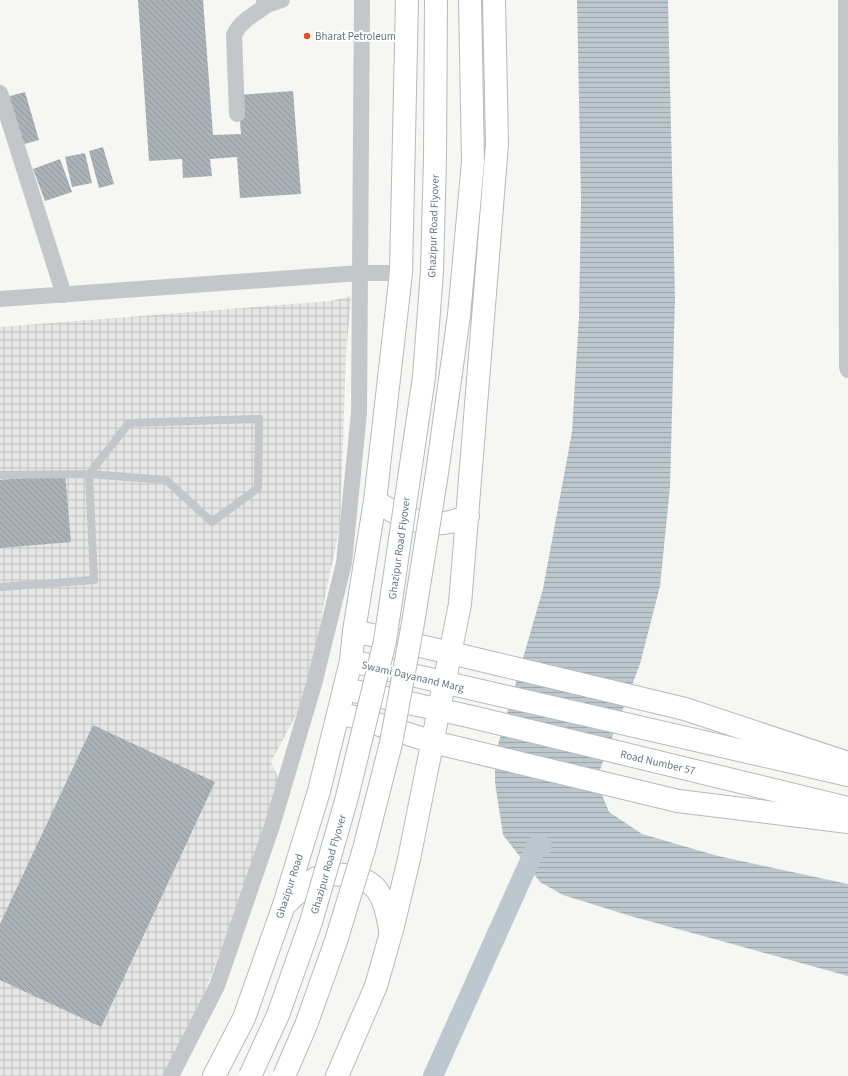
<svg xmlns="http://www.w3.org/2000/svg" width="848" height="1076" font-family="'Source Sans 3',sans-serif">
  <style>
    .industrial { fill: url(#industrial-grid) }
    .water { fill: url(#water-rules) }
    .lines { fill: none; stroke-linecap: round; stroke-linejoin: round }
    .canal { stroke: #bcc8cd; stroke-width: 20 }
    .building { fill: url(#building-back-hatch) }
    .secondary-casing { stroke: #b5babf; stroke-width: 24 }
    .primary-casing { stroke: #b6babe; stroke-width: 24 }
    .service { stroke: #c3c7ca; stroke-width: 8 }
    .minor { stroke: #c3c7ca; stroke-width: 16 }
    .secondary { stroke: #fff; stroke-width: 22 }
    .primary { stroke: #fff; stroke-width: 22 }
    .secondary-bridge-casing { stroke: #b5babf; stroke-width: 24; stroke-linecap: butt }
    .secondary-bridge { stroke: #fff; stroke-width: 22 }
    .poi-dot { fill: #e9511f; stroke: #fff; stroke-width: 1.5 }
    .labels { text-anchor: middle; stroke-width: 4; stroke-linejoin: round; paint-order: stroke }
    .poi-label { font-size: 11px; fill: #647584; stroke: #fff; text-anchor: start }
    .street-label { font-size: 11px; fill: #647584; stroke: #fff }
  </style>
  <defs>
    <pattern id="industrial-grid" width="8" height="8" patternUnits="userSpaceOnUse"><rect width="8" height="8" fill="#e6e7e5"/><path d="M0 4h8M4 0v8" fill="none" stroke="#bec0bf"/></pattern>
    <pattern id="water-rules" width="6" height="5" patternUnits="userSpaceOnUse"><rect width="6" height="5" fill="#bcc8cd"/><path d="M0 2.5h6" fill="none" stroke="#9ca7ac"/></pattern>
    <pattern id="building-back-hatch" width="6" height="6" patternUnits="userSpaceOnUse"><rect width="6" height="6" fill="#abb3b8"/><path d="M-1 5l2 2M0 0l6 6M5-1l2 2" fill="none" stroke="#8f969b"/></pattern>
  </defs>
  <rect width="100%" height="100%" fill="#f6f6f2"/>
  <path class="industrial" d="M351 296 346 356 340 526 324 602 310 689 271 762 281 783 232 921 201 1002 163 1076H0V327L331 301Z"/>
  <path class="water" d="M577 0H668L675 298 670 487 660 586 640 664 596 780 609 812 642 834 718 856 848 884V976L634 917 563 895 540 882 503 835 495 782V755L543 589 572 432 579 316 581 200Z"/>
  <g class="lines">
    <path class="canal" d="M433 1076 537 845 542 846"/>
  </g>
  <path class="building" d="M138 0H203L213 135 241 134 238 95 293 91 301 194 240 198 237 157 210 159 212 176 183 178 182 159 149 161Z
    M25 92 39 140 17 146 3 98Z
    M103 147 114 184 99 188 89 151Z
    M85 153 92 183 72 187 65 157Z
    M60 159 72 192 45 201 33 169Z
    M65 474 71 542 0 548V480Z
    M93 725 215 782 101 1027 0 980V924Z"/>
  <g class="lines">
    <g class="secondary-casing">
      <path id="secondary" d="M432 271 435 158 436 0
        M459 315 473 162 470 0
        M375 501C397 515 423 528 450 522 456 521 462 518 468 516
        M354 631 451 653 685 709 848 763
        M338 714 355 717 433 742 678 801 848 822
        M284 905C293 898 307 882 317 878 333 871 366 875 377 890 385 901 388 917 390 930
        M214 1076 244 1018 284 905 319 791 351 661 354 631 375 501 401 273 407 0
        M337 1076 376 986 393 926 409 859 460 604 497 144 494 0"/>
    </g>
    <g class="primary-casing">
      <path id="primary" d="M351 661 848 775
        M345 689 468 716 848 808"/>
    </g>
    <path class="service" d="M0 475 89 474 166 480 212 522 258 488 259 419 129 423 89 474 94 580 0 587"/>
    <path class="minor" d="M264 0 267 5 282 0
      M846 0V97L847 367 848 370
      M0 93 64 295
      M237 114 234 35C240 21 255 14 267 5
      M0 299 360 273H401
      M171 1076 217 986 272 826 314 684 344 563 359 413 360 273 362 0"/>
    <use href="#secondary" class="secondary"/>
    <use href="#primary" class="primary"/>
    <g class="secondary-bridge-casing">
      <path id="secondary-bridge" d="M250 1076 278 1015 311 922 346 801 385 641 424 377 432 271
        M284 1076 306 1025 336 941 364 849 391 743 413 623 437 473 459 315"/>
    </g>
    <use href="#secondary-bridge" class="secondary-bridge"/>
  </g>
  <circle class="poi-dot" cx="307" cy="36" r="4"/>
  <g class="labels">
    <g class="poi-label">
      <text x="315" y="40">Bharat Petroleum</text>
    </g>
    <g class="street-label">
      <text transform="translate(433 226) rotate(-88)" y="4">Ghazipur Road Flyover</text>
      <text transform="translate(399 548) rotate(-82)" y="4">Ghazipur Road Flyover</text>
      <text transform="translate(413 676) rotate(13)" y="4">Swami Dayanand Marg</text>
      <text transform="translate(658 762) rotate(13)" y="4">Road Number 57</text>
      <text transform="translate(328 864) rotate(-74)" y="4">Ghazipur Road Flyover</text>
      <text transform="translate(289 886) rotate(-72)" y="4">Ghazipur Road</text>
    </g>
  </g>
</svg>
